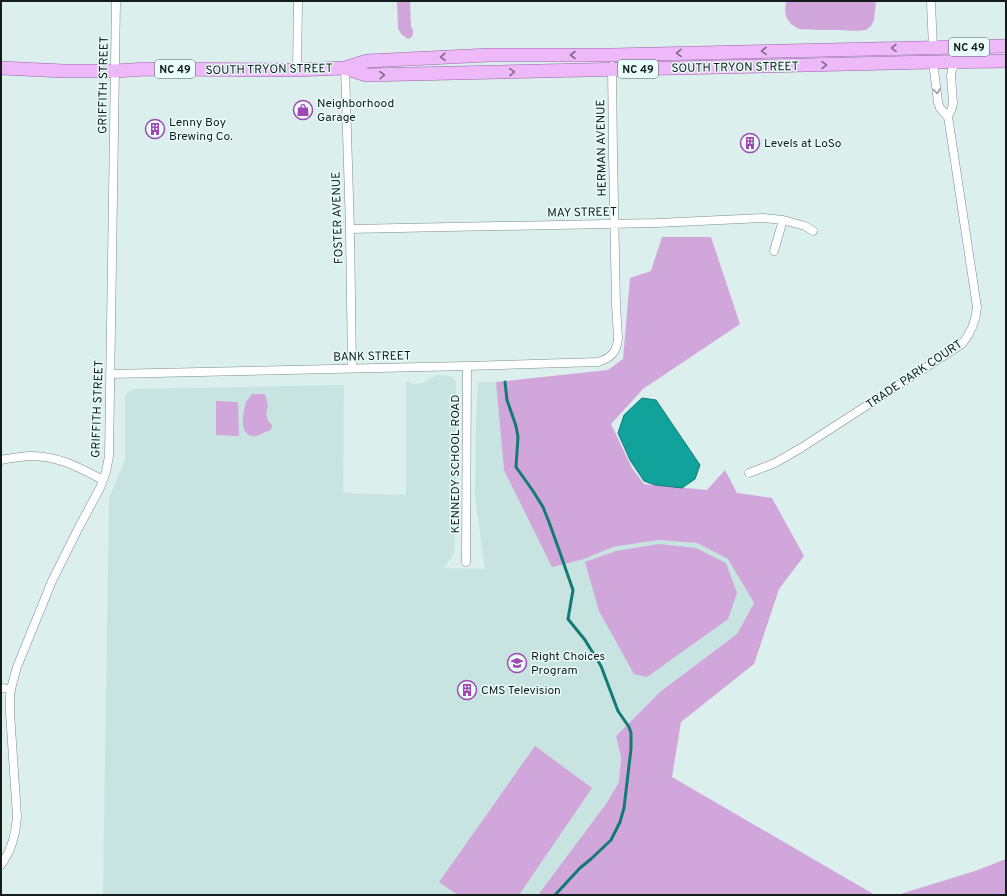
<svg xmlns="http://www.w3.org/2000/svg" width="1007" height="896" font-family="Overpass,sans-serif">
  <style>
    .built { fill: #c7e4e1 }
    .green { fill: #d1a6da }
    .water { fill: #11a39b; stroke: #127b75 }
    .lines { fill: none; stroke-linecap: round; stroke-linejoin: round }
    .stream { stroke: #127b75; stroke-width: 3 }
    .street-casing { stroke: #7c8e8c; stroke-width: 9 }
    .primary-casing { stroke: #9a64a8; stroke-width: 14 }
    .street { stroke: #fff; stroke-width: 8 }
    .primary { stroke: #edb9f8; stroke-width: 13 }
    .oneway { stroke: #816b8a }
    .oneway2 { stroke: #969999 }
    .labels { text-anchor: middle; stroke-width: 3; stroke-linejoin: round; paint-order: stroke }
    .shield { fill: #e9fdfa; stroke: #55605f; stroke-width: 1 }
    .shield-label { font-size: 11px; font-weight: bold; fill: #151d1c }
    .street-label { font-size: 12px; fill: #151d1c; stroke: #e9fdfa }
    .poi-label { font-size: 12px; fill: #151d1c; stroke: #e9fdfa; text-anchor: start }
  </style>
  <rect width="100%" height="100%" fill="#dbefed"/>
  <path class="built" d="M437 375 450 376 456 381V499L454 554 444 568 485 569 475 497 476 418 478 382H496L504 470 584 559 613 547 658 540 697 543 728 559 754 603 737 634 660 692 616 736 621 757 619 782 606 804 538 895H103L109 498 125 460V397L128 392 135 389 344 385 343 493 406 495V381L413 384 423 383Z"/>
  <path class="green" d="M397 1H410L411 27 413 30C413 34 413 38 408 39L401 34 398 28Z
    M786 1H876L874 20 871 26 866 30 855 31 841 30H819L799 29 791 24 786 17 785 10Z
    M662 237H711L740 324 643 389 611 424 632 468 644 484 707 490 725 470 737 493 772 498 804 556 779 589 754 664 681 722 672 777 875 895H538L606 804 619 782 621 757 616 736 660 692 737 634 754 603 728 559 697 543 658 540 613 547 584 559 552 567 504 470 496 382 608 370 623 359 630 278 651 271Z
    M252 394H265L268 406 266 413 268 421 272 425C271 433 269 430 263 433 260 434 259 436 255 436 238 437 243 412 246 402 248 399 250 397 252 394Z
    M216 401 238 402 239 436 216 435Z
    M659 544 696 548 726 563 737 593 728 619 647 677 634 674 599 611 585 562 616 551Z
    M535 746 592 788 519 895H458L439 882Z
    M1006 859V895H897L975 871Z"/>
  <path class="water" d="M642 398 656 400 700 465 695 479 682 488 655 485 644 481 630 460 618 433 624 415Z"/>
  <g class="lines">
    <path class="stream" d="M505 382 507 400 516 426 518 437 516 467 533 491 543 507 549 522 558 547 573 590 568 619 585 640 601 666 618 711 629 727 631 733V749L624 808 620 822 611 840 591 859 580 868 555 895"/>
    <g class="street-casing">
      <path id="street" d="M931 3 933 48
        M345 68 350 229 352 368
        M297 70 298 1
        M948 117 952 108 953 103 951 76 952 69 957 62
        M350 229 657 223 763 218 783 220 805 226 813 231
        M774 251 783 220
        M110 374 467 366 598 362C611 358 617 352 618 338L616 304 613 154 612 66
        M1 460C10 458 20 457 29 456 57 455 80 468 103 480
        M749 473 775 463 801 448 962 344C971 333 976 321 977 307L950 129 948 117 940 108 938 102 933 62
        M466 562 467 366
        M1 688 11 689
        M1 865C12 850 16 834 17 816L10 713V695L12 685 17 667 52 581 79 527 100 488 106 472 109 456 116 1"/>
    </g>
    <g class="primary-casing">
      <path id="primary" d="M1 68 64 71H115L147 69 297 70 345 68 367 61 490 55H612L1006 46
        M345 68 366 75 933 62 1006 61"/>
    </g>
    <use href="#street" class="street"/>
    <use href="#primary" class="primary"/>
  </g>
  <defs><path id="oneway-chevron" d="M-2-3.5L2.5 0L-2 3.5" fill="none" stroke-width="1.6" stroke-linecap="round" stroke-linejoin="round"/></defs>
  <g class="oneway">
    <use href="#oneway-chevron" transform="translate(894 48) rotate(179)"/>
    <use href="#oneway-chevron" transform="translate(764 51) rotate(179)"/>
    <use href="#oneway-chevron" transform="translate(679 53) rotate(179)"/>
    <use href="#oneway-chevron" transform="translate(573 55) rotate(180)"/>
    <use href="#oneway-chevron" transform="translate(443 57) rotate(177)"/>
    <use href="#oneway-chevron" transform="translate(824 65) rotate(-1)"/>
    <use href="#oneway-chevron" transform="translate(512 72) rotate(-1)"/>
    <use href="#oneway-chevron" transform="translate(382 75) rotate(-1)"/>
  </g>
  <use class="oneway2" href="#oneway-chevron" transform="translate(937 91) rotate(83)"/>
  <defs>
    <g id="shop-ring" transform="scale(1)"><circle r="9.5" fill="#e9fdfa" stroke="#a148b4" stroke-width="1.5"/><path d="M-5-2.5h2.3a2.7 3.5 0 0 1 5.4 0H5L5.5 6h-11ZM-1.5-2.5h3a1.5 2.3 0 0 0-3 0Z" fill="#a148b4"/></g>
    <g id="building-ring" transform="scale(1)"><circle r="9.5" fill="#e9fdfa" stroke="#a148b4" stroke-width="1.5"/><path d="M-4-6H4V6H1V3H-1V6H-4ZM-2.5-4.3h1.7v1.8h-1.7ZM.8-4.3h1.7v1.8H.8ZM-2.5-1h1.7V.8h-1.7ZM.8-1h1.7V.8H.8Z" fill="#a148b4"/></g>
    <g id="school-ring" transform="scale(1)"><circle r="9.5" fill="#e9fdfa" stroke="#a148b4" stroke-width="1.5"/><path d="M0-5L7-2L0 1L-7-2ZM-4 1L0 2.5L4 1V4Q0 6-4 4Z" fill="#a148b4"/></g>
  </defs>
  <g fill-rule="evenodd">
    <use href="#shop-ring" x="303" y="110"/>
    <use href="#building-ring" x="155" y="129"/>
    <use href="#building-ring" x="750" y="143"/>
    <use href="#school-ring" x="517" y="663"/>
    <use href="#building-ring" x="467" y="690"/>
  </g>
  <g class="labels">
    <g class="shield">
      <rect x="949" y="38" width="40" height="18" rx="3"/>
      <rect x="155" y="60" width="40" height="18" rx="3"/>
      <rect x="618" y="60" width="40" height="18" rx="3"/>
    </g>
    <g class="shield-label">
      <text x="969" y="51">NC 49</text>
      <text x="175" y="73">NC 49</text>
      <text x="638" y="73">NC 49</text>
    </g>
    <g class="street-label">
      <text transform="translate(735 67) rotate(-1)" y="4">SOUTH TRYON STREET</text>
      <text transform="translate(269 69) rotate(-1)" y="4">SOUTH TRYON STREET</text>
      <text transform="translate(103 85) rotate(-89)" y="4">GRIFFITH STREET</text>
      <text transform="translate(601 148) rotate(-91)" y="4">HERMAN AVENUE</text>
      <text transform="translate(582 212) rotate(-1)" y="4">MAY STREET</text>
      <text transform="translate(337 218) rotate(-92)" y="4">FOSTER AVENUE</text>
      <text transform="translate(372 356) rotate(-1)" y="4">BANK STREET</text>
      <text transform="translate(914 374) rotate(-34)" y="4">TRADE PARK COURT</text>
      <text transform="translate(97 409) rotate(-88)" y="4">GRIFFITH STREET</text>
      <text transform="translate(455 464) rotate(-90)" y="4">KENNEDY SCHOOL ROAD</text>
    </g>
    <g class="poi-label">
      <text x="317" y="107">Neighborhood<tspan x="317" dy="14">Garage</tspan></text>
      <text x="169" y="126">Lenny Boy<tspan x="169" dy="14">Brewing Co.</tspan></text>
      <text x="764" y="147">Levels at LoSo</text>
      <text x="531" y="660">Right Choices<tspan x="531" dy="14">Program</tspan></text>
      <text x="481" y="694">CMS Television</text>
    </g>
  </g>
  <rect width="1007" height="896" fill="none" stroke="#151d1c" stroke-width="4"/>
</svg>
